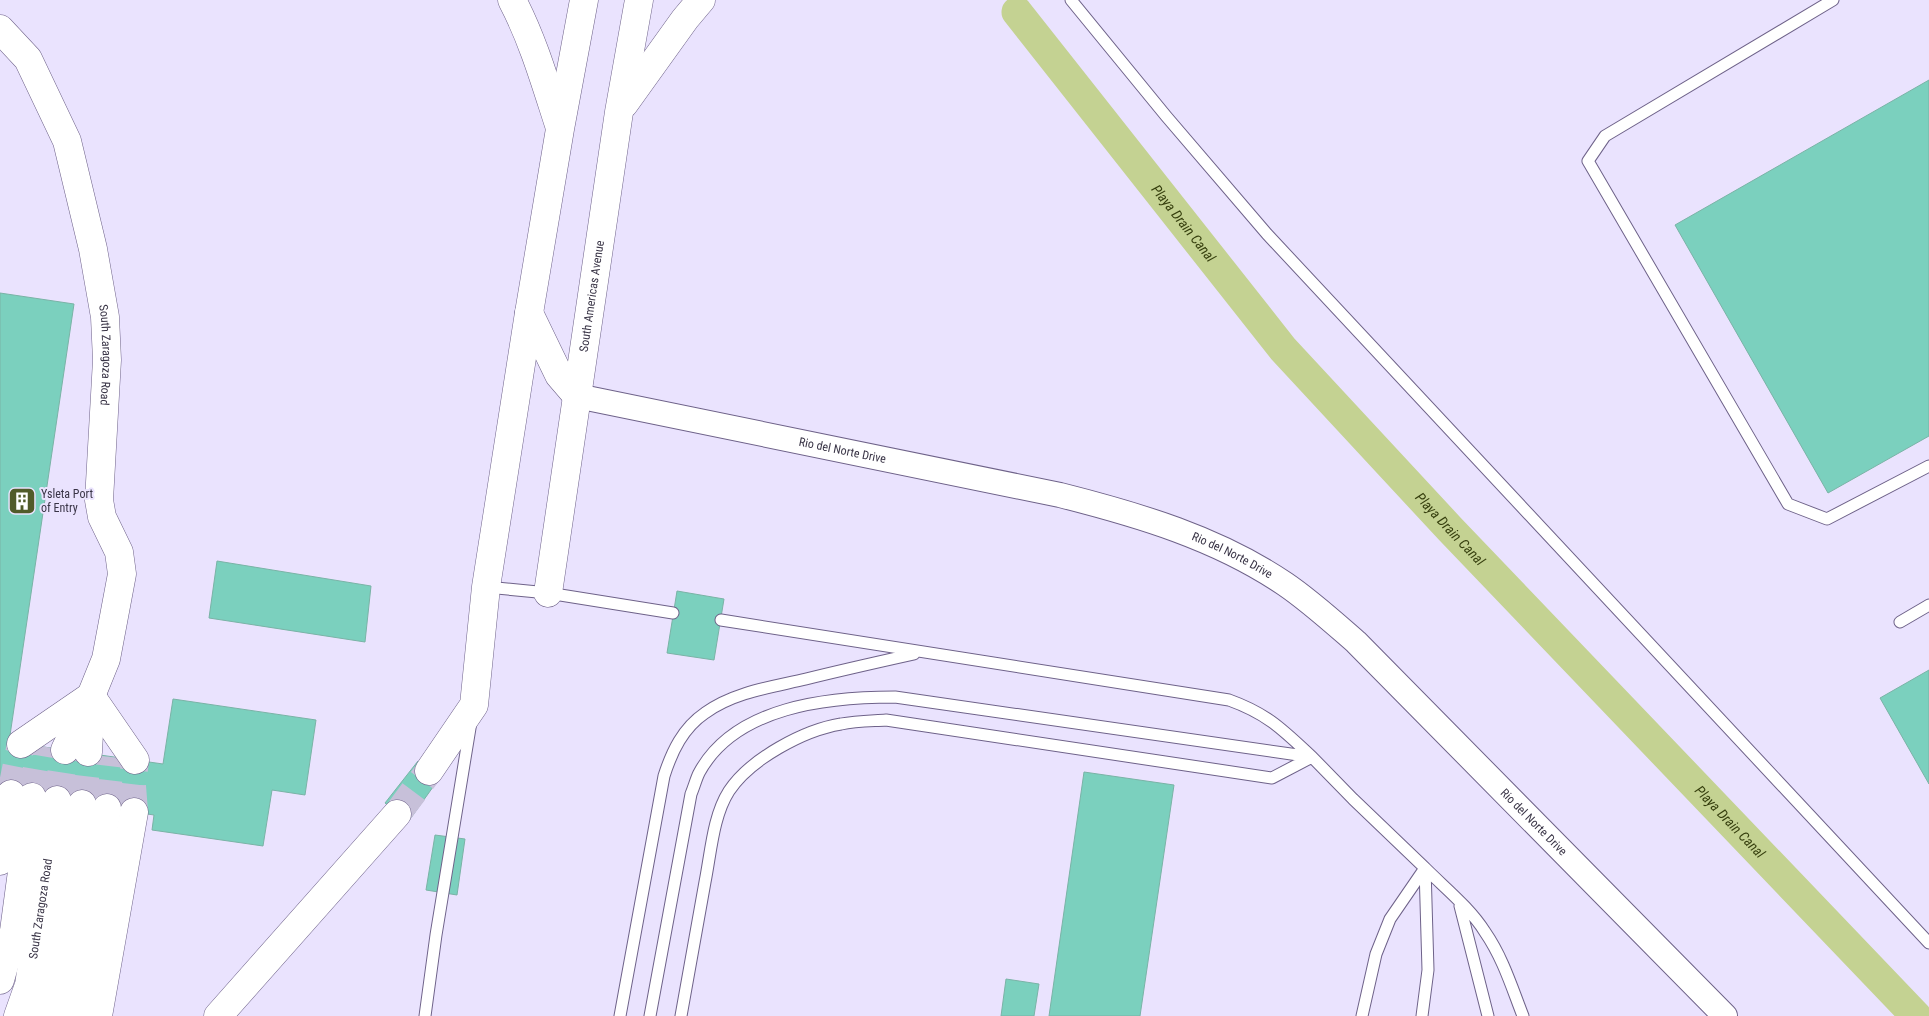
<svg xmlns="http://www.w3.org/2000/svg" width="1929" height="1016" font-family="'Roboto Condensed',sans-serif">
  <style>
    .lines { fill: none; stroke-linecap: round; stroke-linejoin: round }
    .canal { stroke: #c4d292; stroke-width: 31 }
    .building { fill: #7bd0be; stroke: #7ab3a6 }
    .primary-tunnel { stroke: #c7c0d9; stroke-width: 28; stroke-dasharray: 28 14; stroke-linecap: butt }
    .lane-casing { stroke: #6e6289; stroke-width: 13 }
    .street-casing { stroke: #6e6289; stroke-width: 26 }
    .primary-casing { stroke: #6e6289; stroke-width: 29 }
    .lane { stroke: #fff; stroke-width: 11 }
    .street { stroke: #fff; stroke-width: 24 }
    .primary { stroke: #fff; stroke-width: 28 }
    .labels { text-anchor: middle; stroke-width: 4; stroke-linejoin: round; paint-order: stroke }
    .street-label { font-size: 12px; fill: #393446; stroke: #eae3fe }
    .poi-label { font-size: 12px; fill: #393446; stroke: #eae3fe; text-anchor: start }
    .water-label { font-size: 14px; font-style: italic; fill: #363f0e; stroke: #eae3fe }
  </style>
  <rect width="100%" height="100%" fill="#eae3fe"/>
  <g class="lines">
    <path class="canal" id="s1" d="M1017 12 1283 349 1450 529 1916 1016"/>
  </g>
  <path class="building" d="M1929 80V436L1828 493 1675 225Z
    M0 293 74 304 9 742 163 764 173 699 316 720 305 795 272 790 263 846 152 830 154 815 0 792Z
    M217 561 371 586 365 642 209 618Z
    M677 591 724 599 714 660 667 653Z
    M1929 670V784L1880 698Z
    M418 761 438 780 408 822 385 803Z
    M1084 772 1174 785 1140 1016H1049Z
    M435 835 465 839 457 895 426 890Z
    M1006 979 1039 984 1034 1016H1001Z"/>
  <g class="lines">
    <path class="primary-tunnel" d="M11 794 21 744
      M32 797 41 746
      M57 800 65 750
      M82 804 88 752
      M107 808 108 783 111 757
      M134 812 132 786 135 760
      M397 814 429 771"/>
    <g class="lane-casing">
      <path id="lane" d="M1071 0 1166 116 1267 234 1929 943
        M1833 0 1605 136 1588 161 1788 504 1827 519 1929 466
        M486 587 548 593 673 613
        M721 620 1229 700C1268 714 1283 730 1312 757
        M1900 622 1929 605
        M1460 906 1488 1016
        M425 1016 436 935 471 722
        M620 1016 664 776C672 751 683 728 705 713 734 692 772 687 806 679 842 670 878 662 914 654
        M650 1016 691 794C694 787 696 779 699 773 735 706 829 697 895 697L1312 757
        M681 1016C689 971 697 927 705 882 711 852 713 816 729 791 750 759 804 730 841 724 856 721 871 721 886 720L1272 778 1312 757 1353 799 1425 868 1428 970 1422 1016
        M1362 1016 1376 954 1390 919 1425 868C1445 888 1470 908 1485 932 1503 958 1512 988 1523 1016"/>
    </g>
    <g class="street-casing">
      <g id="street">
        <path id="s2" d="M577 396 1060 495C1139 515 1217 538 1285 584 1310 601 1333 622 1356 642L1725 1016"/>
      </g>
    </g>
    <g class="primary-casing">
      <g id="primary">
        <path d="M512 0C533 40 545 82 559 125"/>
        <path id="s3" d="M0 29 28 59 67 141 93 249 105 317 107 360 99 500 102 517 119 552 122 574 106 659 91 696 88 752"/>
        <path d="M624 104 685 19 701 0"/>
        <path d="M529 313 559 375 577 396"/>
        <path id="s4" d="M548 593 619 112 639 0"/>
        <path d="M91 696 135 760"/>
        <path d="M21 744 91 696"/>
        <path d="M65 750 85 708"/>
        <path d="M429 771 474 705 486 587 529 313 560 129 584 0"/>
        <path d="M0 861 11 794"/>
        <path d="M0 980 14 931 32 797"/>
        <path id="s5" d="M18 1016 29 985 57 800"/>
        <path d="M46 1016 61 951 82 804"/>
        <path d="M72 1016 107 808"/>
        <path d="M98 1016 134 812"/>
        <path d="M218 1016 397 814"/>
      </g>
    </g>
    <use href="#lane" class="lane"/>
    <use href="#street" class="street"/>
    <use href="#primary" class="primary"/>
  </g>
  <defs>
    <g id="building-square" transform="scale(1.4375)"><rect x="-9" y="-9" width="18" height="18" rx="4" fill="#515b2a" stroke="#eae3fe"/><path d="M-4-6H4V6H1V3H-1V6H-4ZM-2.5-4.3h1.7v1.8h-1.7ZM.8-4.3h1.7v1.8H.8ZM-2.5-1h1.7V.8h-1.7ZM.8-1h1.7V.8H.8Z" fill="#fff"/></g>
  </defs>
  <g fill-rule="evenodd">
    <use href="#building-square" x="22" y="501"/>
  </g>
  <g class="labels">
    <g class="street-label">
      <text dy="4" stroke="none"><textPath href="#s4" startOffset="300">South Americas Avenue</textPath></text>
      <text dy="4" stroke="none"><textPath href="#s3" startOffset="350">South Zaragoza Road</textPath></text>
      <text dy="4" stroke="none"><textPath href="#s2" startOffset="271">Rio del Norte Drive</textPath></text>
      <text dy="4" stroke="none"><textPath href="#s2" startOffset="676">Rio del Norte Drive</textPath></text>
      <text dy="4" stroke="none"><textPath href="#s2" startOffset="1081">Rio del Norte Drive</textPath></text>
      <text dy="4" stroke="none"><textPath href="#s5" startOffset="110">South Zaragoza Road</textPath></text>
    </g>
    <g class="poi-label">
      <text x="41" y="498">Ysleta Port<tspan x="41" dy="14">of Entry</tspan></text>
    </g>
    <g class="water-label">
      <text dy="5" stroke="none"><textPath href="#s1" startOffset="269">Playa Drain Canal</textPath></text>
      <text dy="5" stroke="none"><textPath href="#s1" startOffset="675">Playa Drain Canal</textPath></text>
      <text dy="5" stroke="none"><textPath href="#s1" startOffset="1080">Playa Drain Canal</textPath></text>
    </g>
  </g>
</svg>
